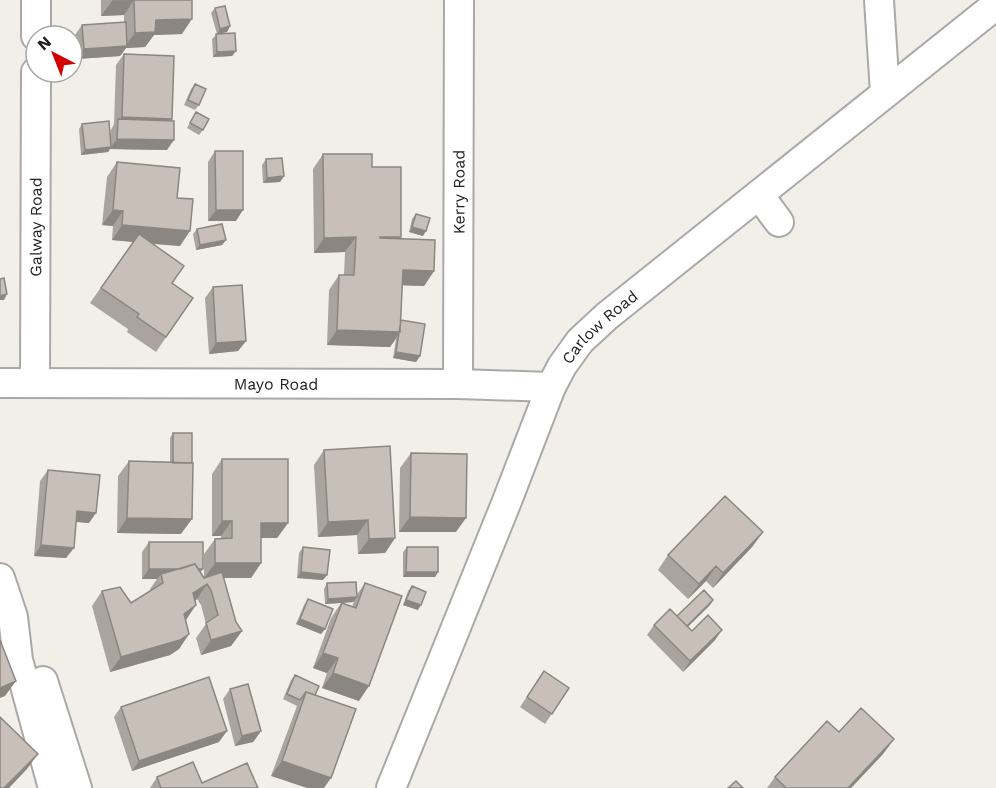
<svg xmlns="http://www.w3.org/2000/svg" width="996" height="788" font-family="'Work Sans',sans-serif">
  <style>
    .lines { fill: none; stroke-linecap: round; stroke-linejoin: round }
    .minor-casing { stroke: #a9a9a9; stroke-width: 32 }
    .minor { stroke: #fff; stroke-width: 28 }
    .wall { fill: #aba49e; fill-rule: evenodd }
    .shaded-wall { fill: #8b8681 }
    .building { fill: #c7bfb8; stroke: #8b8681; stroke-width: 1.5 }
    .labels { text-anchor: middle; stroke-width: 4.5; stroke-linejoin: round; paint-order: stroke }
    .street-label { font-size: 16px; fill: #222; stroke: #fff }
  </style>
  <rect width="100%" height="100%" fill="#f2efe9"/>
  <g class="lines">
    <g class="minor-casing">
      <g id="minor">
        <path d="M36 0V36"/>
        <path d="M879 0 885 93"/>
        <path d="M759 195 779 222"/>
        <path id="s1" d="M0 383 458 384 551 387"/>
        <path id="s2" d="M35 383 36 72"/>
        <path id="s3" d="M458 384 459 0"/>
        <path d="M0 578 13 617 18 660 53 788"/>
        <path d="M43 681 77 788"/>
        <path id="s4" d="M391 788 507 501 551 387 562 366 580 341 607 316 996 5"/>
      </g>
    </g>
    <use href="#minor" class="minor"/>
  </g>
  <path class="wall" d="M101 0H192L182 34 154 35 145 47 126 48 120 56 77 59 75 35 82 25 124 22V15L101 16Z
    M215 8 230 26 227 32 218 34 236 51 232 56 213 57 212 39 217 34 211 13Z
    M124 54 170 121 167 150 110 149 108 152 81 155 79 129 82 124 110 136 111 130 114 124 116 65Z
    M195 84 199 105 195 110 184 105 191 89Z
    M196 112 203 130 199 135 187 128Z
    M215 151 236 221H208V162Z
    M323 154 372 167 400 239 434 271 424 286 402 285 401 322 420 356 416 362 393 358 396 339 390 347 327 345 329 290 339 275H344L345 252 314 253 313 169Z
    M266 159 284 176 280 182 263 183 262 165Z
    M117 162 177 198 180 246 153 244 172 283 193 298 156 352 127 332 128 329 90 303 133 242 112 240 113 226 102 225 107 177Z
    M416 214 423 236 409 232 412 219Z
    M197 229 226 240 222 245 196 250 193 234Z
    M213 287 246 341 238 351 209 354 205 298Z
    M173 433 181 534 117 533 118 476 129 461 170 462V438Z
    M324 450 395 538 385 553 358 554 357 535 318 537 314 465Z
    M411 453 456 532H399L400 468Z
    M222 459 288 523 277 538H261V563L251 578H224L236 622 242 631 231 646 201 655 196 638 206 624 201 605 197 599 195 601 186 620 189 634 179 649 170 655 110 672 92 606 102 591 131 603 151 590 150 589 157 579H142V552L149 542 200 572 204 577V554L215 539 221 538V536H212V474Z
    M48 470 89 523 76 522 66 558 34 556 40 481Z
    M763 532 752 547 713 588 706 581 688 599 658 570 668 555Z
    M303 547 323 580 297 578 299 553Z
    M407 547 438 572 435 577H403V552Z
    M327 583 356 596 365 583 359 701 322 688 327 673 313 668 331 618 341 603 325 604 324 589ZM354 601 352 607 342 603 353 602Z
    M412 586 418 610 403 605 408 591Z
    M308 599 325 629 321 634 296 624 304 605Z
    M713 600 710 605 688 627 692 631 715 640 683 672 647 635 654 625Z
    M544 671 569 688 545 724 520 707Z
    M295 675 315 695 356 709 271 776 297 706 283 699 291 680Z
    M230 689 261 731 253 742 235 746 223 699Z
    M121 707 219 742 132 771 114 717Z
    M839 732 894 739 883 754 851 788H767L775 777Z
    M157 777 202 783 258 788H150Z"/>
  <path class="shaded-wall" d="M134 0 124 15 101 16 112 1Z
    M192 19 182 34 154 35 145 47 126 48 120 56 77 59 84 49 125 46 135 33 156 20Z
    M230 26 227 32 217 34 220 29Z
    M236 51 232 56 213 57 217 52Z
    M122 117 172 119 165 129 118 123Z
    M117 139 174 140 167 150 110 149 108 152 81 155 85 150 111 147Z
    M284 176 280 182 263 183 267 178Z
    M113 210 123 211 113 226 102 225Z
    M216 210H243L236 221H208Z
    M122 225 190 231 180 246 112 240Z
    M412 227 426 231 423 236 409 232Z
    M356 237 345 252 314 253 324 238Z
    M380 237H401L391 252H370Z
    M226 240 222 245 196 250 200 245Z
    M403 270 434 271 424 286 392 285Z
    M7 294 4 300H0V296Z
    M337 330 400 332 390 347 327 345Z
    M246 341 238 351 209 354 216 343Z
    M396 352 420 356 416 362 393 358Z
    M77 511 96 513 89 523 70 521Z
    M410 517 466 518 456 532H399Z
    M127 518 192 519 181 534 117 533Z
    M368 520 357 535 318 537 328 522Z
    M222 521H232L221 536H212Z
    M261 523H288L277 538H251Z
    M763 532 752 547 713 588 723 573Z
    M395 538 385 553 358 554 369 539Z
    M41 545 74 548 66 558 34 556Z
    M215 563H261L251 578H204Z
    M716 566 706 581 688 599 699 584Z
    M149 569H203L195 579 161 574 157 579H142Z
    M301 572 327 575 323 580 297 578Z
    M406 572H438L435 577H403Z
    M207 584 197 599 182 608 193 593Z
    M357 597 353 602 325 604 328 599Z
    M406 600 421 605 418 610 403 605Z
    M713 600 710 605 682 632 686 627Z
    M196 605 186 620 184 614Z
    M300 619 325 629 321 634 296 624Z
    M722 630 715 640 683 672 690 661Z
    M242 631 231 646 201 655 211 640Z
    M189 634 179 649 170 655 110 672 121 657Z
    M323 653 338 658 327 673 313 668Z
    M333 673 369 686 359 701 322 688Z
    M16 681 5 696 0 698V688Z
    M227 731 219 742 132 771 139 761Z
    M261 731 253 742 235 746 242 736Z
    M894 739 883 754 851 788H848Z
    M38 754 27 769 9 788H4Z
    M282 761 331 778 324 788H307L271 776Z"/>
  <path class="building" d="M112 0H192V19L156 20 155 32 135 33 134 0Z
    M225 6 230 26 220 29 215 8Z
    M126 22 127 46 84 49 82 25Z
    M235 33 236 51 217 52 216 34Z
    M124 54 174 56 172 119 122 117Z
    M195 84 206 89 199 105 188 100Z
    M196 112 209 119 203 130 190 123Z
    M118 119 174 121V140L117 139Z
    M109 121 111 147 85 150 82 124Z
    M215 151H243V210H216Z
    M323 154H372V167H401V237H380V238L435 240 434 271 403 270 400 332 337 330 339 275H354L356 237 324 238Z
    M282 158 284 176 267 178 266 159Z
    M117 162 180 168 177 198 193 199 190 231 122 225 123 211 113 210Z
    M416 214 430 218 426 231 412 227Z
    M222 224 226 240 200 245 197 229Z
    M139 234 184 266 172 283 193 298 166 337 137 317 139 314 101 288Z
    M4 278 7 294 0 296V279Z
    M242 285 246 341 216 343 213 287Z
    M401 320 425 324 420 356 396 352Z
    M173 433H192V463H173Z
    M390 446 395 538 369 539 368 520 328 522 324 450Z
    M411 453 467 454 466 518 410 517Z
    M222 459H288V523H261V563H215V539L232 538V521H222Z
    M129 461 193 463 192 519 127 518Z
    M48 470 100 475 96 513 77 511 74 548 41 545Z
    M725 496 763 532 723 573 716 566 699 584 668 555Z
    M149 542H203V569H198L195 564 180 569H149Z
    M303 547 330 550 327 575 301 572Z
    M407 547H438V572H406Z
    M195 564 204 578 222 572 236 622 242 631 211 640 206 623 218 615 211 590 207 584 193 593 196 605 184 614 189 634 180 640 121 657 102 591 120 587 131 603 163 583 161 574Z
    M356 582 357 597 328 599 327 583Z
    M365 583 402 596 369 686 333 673 338 658 323 653 342 603 356 608Z
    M412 586 426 592 421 605 406 600Z
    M704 590 713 600 687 626 677 616Z
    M308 599 333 609 325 629 300 619Z
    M670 609 692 631 708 615 722 630 690 661 654 625Z
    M0 640 16 681 0 688Z
    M544 671 569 688 552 714 527 697Z
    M295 675 319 686 315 695 306 692 300 700 287 694Z
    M209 677 227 731 139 761 121 707Z
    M248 684 261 731 242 736 230 689Z
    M306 692 356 709 331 778 282 761Z
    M861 708 894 739 848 788H786L775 777 827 721 839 732Z
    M0 717 38 754 4 788H0Z
    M193 762 202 783 247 763 258 788H161L157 777Z
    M736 781 743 788H728Z"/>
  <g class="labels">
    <g class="street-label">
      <text dy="6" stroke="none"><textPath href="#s3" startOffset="192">Kerry Road</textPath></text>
      <text dy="6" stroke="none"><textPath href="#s2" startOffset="156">Galway Road</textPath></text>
      <text dy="6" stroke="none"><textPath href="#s4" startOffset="510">Carlow Road</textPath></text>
      <text dy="6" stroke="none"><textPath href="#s1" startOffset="276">Mayo Road</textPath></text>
    </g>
  </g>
  <g transform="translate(54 54) rotate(318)"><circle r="28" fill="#ffffff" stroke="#a7a7a7" stroke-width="1.5"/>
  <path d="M0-4.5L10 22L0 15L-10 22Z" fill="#d40000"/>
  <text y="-9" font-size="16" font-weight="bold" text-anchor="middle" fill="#222222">N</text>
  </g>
</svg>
